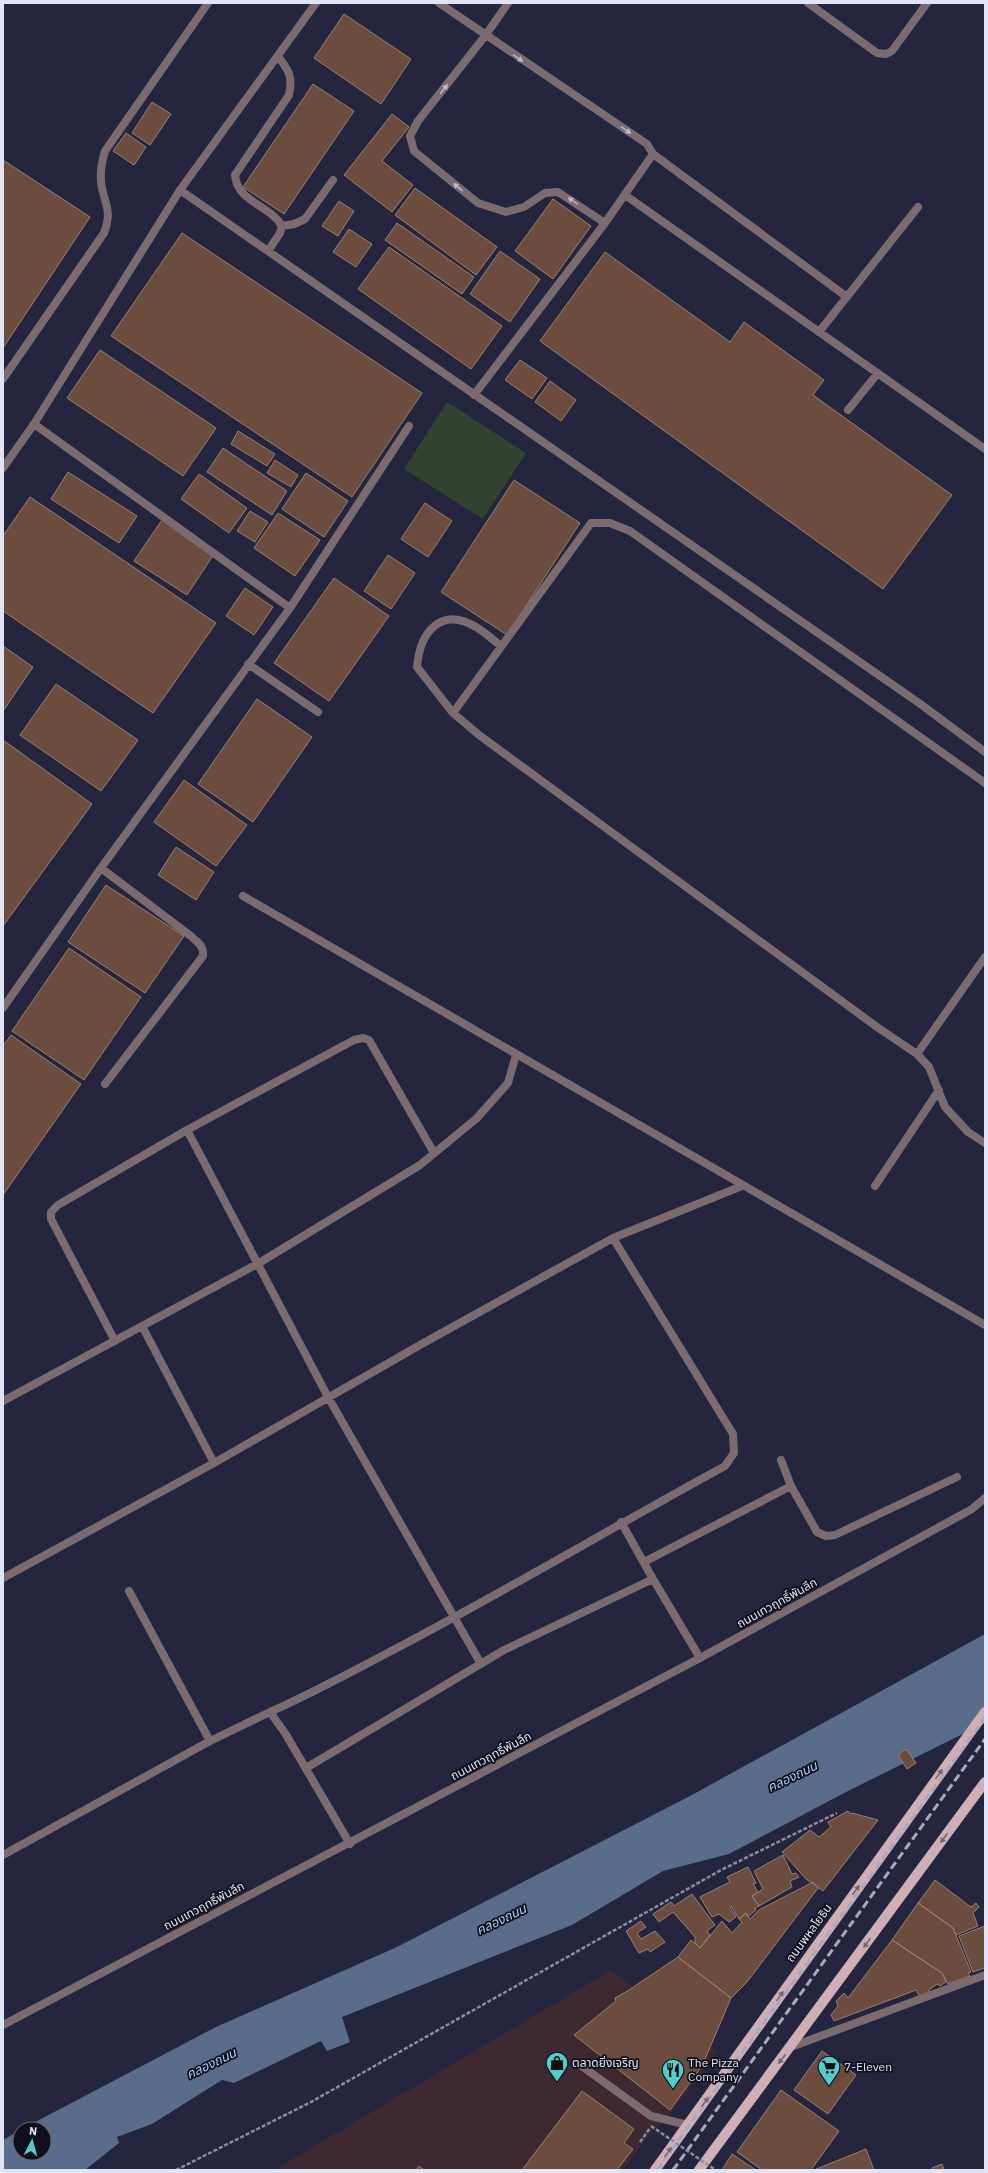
<svg xmlns="http://www.w3.org/2000/svg" width="988" height="2173" font-family="'IBM Plex Sans','Noto Sans Thai',sans-serif">
  <style>
    .commercial { fill: #3c2931 }
    .green { fill: #32422f }
    .water { fill: #596c89 }
    .building { fill: #6a4d3f; stroke: #9d7e6e }
    .lines { fill: none; stroke-linecap: round; stroke-linejoin: round }
    .path { stroke: #8b8ea2; stroke-width: 2.5; stroke-dasharray: 4 2; stroke-linecap: butt }
    .lane { stroke: #7b6b6e; stroke-width: 8 }
    .street { stroke: #7b6b6e; stroke-width: 8 }
    .primary { stroke: #cfafb3; stroke-width: 10 }
    .rail { stroke: #a7aabd; stroke-width: 3; stroke-dasharray: 8 4; stroke-linecap: butt }
    .path-bridge { stroke: #8b8ea2; stroke-width: 2.5; stroke-dasharray: 4 2; stroke-linecap: butt }
    .oneway { fill: #bdbac6 }
    .oneway2 { fill: #79676f }
    .labels { text-anchor: middle; stroke-width: 3.5; stroke-linejoin: round; paint-order: stroke }
    .street-label { font-size: 12px; fill: #e1e4f5; stroke: #0f101b }
    .poi-label { font-size: 12px; fill: #e1e4f5; stroke: #0f101b; text-anchor: start }
    .water-label { font-size: 13px; font-style: italic; fill: #b2cdf6; stroke: #0f101b }
  </style>
  <rect width="100%" height="100%" fill="#23263e"/>
  <path class="commercial" d="M611 1970 718 2052 670 2114 650 2134 623 2170H274Z"/>
  <path class="green" d="M447 402 526 453 483 519 404 469Z"/>
  <path class="water" d="M985 1634V1723L846 1792 729 1854 663 1871 572 1925 342 2017 350 2042 327 2051 321 2041 234 2083 222 2080 152 2124 117 2137 119 2143 85 2170H3V2140L20 2130V2153H44V2129H22L216 2027 397 1947 690 1796Z"/>
  <path class="building" d="M344 14 411 59 381 104 314 58Z
    M313 84 354 111 284 214 243 187Z
    M152 102 171 114 150 145 132 133Z
    M392 114 409 127 382 161 413 185 392 212 344 175Z
    M126 133 146 147 134 165 113 151Z
    M3 160 90 217 3 348Z
    M415 188 497 247 476 275 395 215Z
    M553 199 591 226 553 279 515 251Z
    M339 201 354 211 338 236 322 226Z
    M397 223 474 277 462 294 385 240Z
    M349 229 372 244 356 267 333 252Z
    M182 233 422 393 352 497 111 336Z
    M389 247 502 326 471 369 358 289Z
    M500 251 540 279 510 322 470 294Z
    M605 252 730 342 744 322 824 380 813 395 952 495 883 589 540 341Z
    M100 350 216 428 183 476 67 398Z
    M520 360 547 378 532 399 505 380Z
    M550 381 576 400 561 421 535 402Z
    M238 431 275 454 267 466 231 444Z
    M223 448 287 491 272 515 207 472Z
    M275 460 298 475 291 487 267 473Z
    M68 472 137 516 119 543 51 499Z
    M306 473 348 501 324 537 282 509Z
    M199 474 247 508 229 533 181 499Z
    M514 480 580 523 507 635 441 592Z
    M30 497 216 623 153 713 3 611V536Z
    M425 503 452 521 428 557 401 539Z
    M250 511 268 522 255 542 237 531Z
    M278 513 320 540 295 576 254 548Z
    M162 520 214 554 187 595 134 561Z
    M388 555 415 573 391 609 364 591Z
    M334 578 389 616 329 701 274 663Z
    M245 588 273 607 254 635 226 616Z
    M3 646 33 667 3 711Z
    M56 684 138 740 101 791 20 735Z
    M257 699 312 737 253 822 198 784Z
    M3 740 92 804 3 926Z
    M184 780 247 825 216 866 154 822Z
    M176 847 214 872 196 900 158 875Z
    M106 885 184 936 145 993 68 942Z
    M69 948 141 997 84 1080 12 1031Z
    M11 1035 81 1084 3 1195V1046Z
    M906 1749 916 1763 907 1769 898 1755Z
    M848 1811 850 1814 852 1813 878 1820 823 1891 806 1879 782 1852 810 1830 819 1837 831 1827 828 1822Z
    M783 1855 792 1874 796 1873 799 1877 790 1881 792 1887 759 1906 752 1896 763 1889 754 1871Z
    M748 1867 756 1883 753 1884 758 1892 752 1896 759 1906 755 1908 756 1910 748 1917 746 1913 739 1919 731 1906 730 1908 736 1917 729 1922 719 1914 712 1917 700 1897 730 1882 727 1877Z
    M935 1880 971 1907 976 1903 979 1907 973 1913 978 1926 956 1935 953 1928 918 1903Z
    M813 1882 818 1888 747 1982 731 1998 678 1957 691 1940 700 1948 722 1921 732 1933 742 1922 739 1919 746 1913 750 1919 759 1910Z
    M692 1894 715 1925 707 1931 710 1935 700 1948 695 1943V1937L673 1912 659 1922 653 1914 671 1902 674 1906Z
    M918 1903 953 1928 971 1972 968 1973 970 1976 948 1984 942 1973 892 1940Z
    M641 1921 646 1927 637 1933 641 1939 655 1931 665 1942 650 1952 648 1949 639 1953 626 1931Z
    M985 1926V1968L973 1972 959 1936Z
    M892 1940 942 1973 946 1982 940 1986 937 1984 929 1990V1993L920 1997 916 1990 834 2021 831 2015 838 2006 836 2001 844 1993 848 1998Z
    M678 1957 731 1998 702 2066 670 2110 574 2035 616 2001 615 1998 629 1990Z
    M822 2051 856 2075 828 2114 794 2090Z
    M781 2090 839 2131 811 2170H762L737 2152Z
    M582 2091 634 2129 624 2143 633 2149 617 2170H522Z
    M866 2149 874 2170H814Z
    M732 2154 756 2170H722Z
    M942 2164 944 2170H933L932 2168Z
    M419 2166 424 2170H416Z"/>
  <g class="lines">
    <path class="path" d="M640 2142 650 2128
      M176 2170 311 2102 721 1870 837 1813"/>
    <path class="lane" d="M316 3 180 190 919 703 985 752
      M439 3 647 144 653 154 847 297
      M508 3 485 36 418 121 410 136 414 151 478 203 506 212 524 207 545 193 558 192 605 223
      M808 3 877 53 886 54 892 51 927 3
      M625 195 985 449
      M282 226 294 224 305 219 333 180
      M268 251 280 233 282 226C270 205 237 202 235 175L289 95C293 76 289 71 278 56
      M819 332 918 207
      M3 379 104 233C113 209 104 205 101 182 100 171 102 161 105 151L208 3
      M474 395 605 223 653 154
      M848 410 878 373
      M3 468 34 424 180 190
      M290 608 409 426
      M248 664 318 712
      M453 713 417 667C420 632 441 606 476 627 485 632 493 640 501 646
      M985 783 630 531 610 523H591L453 713 479 735 877 1027 917 1054 929 1067 945 1107 968 1132 985 1143
      M101 868 192 937C198 943 204 946 203 956L105 1084
      M243 896 985 1325
      M3 1008 101 868 290 608 34 424
      M917 1054 985 957
      M187 1130 328 1397 481 1664
      M875 1186 939 1090
      M142 1326 214 1463
      M115 1341 51 1219V1212L58 1205 187 1130 354 1040 363 1038 369 1040 434 1153
      M3 1401 259 1263 420 1165 477 1118 508 1083 516 1055
      M781 1460 791 1486
      M644 1562 791 1486 817 1532 826 1536 835 1535 957 1477
      M3 1578 214 1463 420 1345 613 1238 742 1186
      M653 1579 700 1658
      M129 1591 210 1741
      M306 1768 504 1650 653 1579 621 1522
      M350 1844 285 1733 270 1712C313 1693 355 1670 397 1648 507 1590 615 1526 725 1466L734 1453 733 1434 613 1238
      M3 1855 210 1741 270 1712
      M583 2067 651 2116 688 2125"/>
    <path class="street" d="M3 2025 700 1658 972 1509 985 1498
      M791 2047 985 1975"/>
    <path class="primary" d="M655 2170 985 1712
      M699 2170 985 1782"/>
    <path class="rail" d="M657 2170 985 1718
      M673 2170 985 1739"/>
    <path class="path-bridge" d="M651 2126 714 2169"/>
  </g>
  <defs><path id="oneway-solid" d="M-6-.8H1V-3.2L6.5 0L1 3.2V.8H-6Z"/></defs>
  <g class="oneway">
    <use href="#oneway-solid" transform="translate(518 58) rotate(34)"/>
    <use href="#oneway-solid" transform="translate(444 89) rotate(-52)"/>
    <use href="#oneway-solid" transform="translate(626 130) rotate(34)"/>
    <use href="#oneway-solid" transform="translate(458 187) rotate(-141)"/>
    <use href="#oneway-solid" transform="translate(573 201) rotate(-146)"/>
  </g>
  <g class="oneway2">
    <use href="#oneway-solid" transform="translate(939 1774) rotate(-54)"/>
    <use href="#oneway-solid" transform="translate(944 1838) rotate(126)"/>
    <use href="#oneway-solid" transform="translate(856 1890) rotate(-54)"/>
    <use href="#oneway-solid" transform="translate(867 1943) rotate(126)"/>
    <use href="#oneway-solid" transform="translate(780 1996) rotate(-54)"/>
    <use href="#oneway-solid" transform="translate(782 2059) rotate(127)"/>
    <use href="#oneway-solid" transform="translate(705 2102) rotate(-54)"/>
    <use href="#oneway-solid" transform="translate(668 2152) rotate(-54)"/>
  </g>
  <defs>
    <g id="shop-pin" transform="scale(1.15)"><path d="M0 17L-7.5 6A9.5 9.5 0 1 1 7.5 6Z" fill="#53cdcb" stroke="#0f101b"/><path d="M-5-2.5h2.3a2.7 3.5 0 0 1 5.4 0H5L5.5 6h-11ZM-1.5-2.5h3a1.5 2.3 0 0 0-3 0Z" fill="#111"/></g>
    <g id="supermarket-pin" transform="scale(1.15)"><path d="M0 17L-7.5 6A9.5 9.5 0 1 1 7.5 6Z" fill="#53cdcb" stroke="#0f101b"/><path d="M-6-5.5h2.5l.6 2H6L4.5 2H-2.5L-4.4-4H-6ZM-1.5 3.2a1.3 1.3 0 1 0 .1 0ZM3 3.2a1.3 1.3 0 1 0 .1 0Z" fill="#111"/></g>
    <g id="restaurant-pin" transform="scale(1.15)"><path d="M0 17L-7.5 6A9.5 9.5 0 1 1 7.5 6Z" fill="#53cdcb" stroke="#0f101b"/><path d="M-5-6h1v4h1v-4h1v4h1v-4h1v5L-1.5 .5V6h-2V.5L-5-1ZM5-6V6H3V1.5H1.5Q1.5-4 5-6Z" fill="#111"/></g>
  </defs>
  <g fill-rule="evenodd">
    <use href="#shop-pin" x="557" y="2063"/>
    <use href="#supermarket-pin" x="829" y="2067"/>
    <use href="#restaurant-pin" x="673" y="2070"/>
  </g>
  <g class="labels">
    <g class="street-label">
      <text transform="translate(777 1603) rotate(-29)" y="4">ถนนเทวฤทธิ์พันลึก</text>
      <text transform="translate(491 1756) rotate(-28)" y="4">ถนนเทวฤทธิ์พันลึก</text>
      <text transform="translate(204 1906) rotate(-28)" y="4">ถนนเทวฤทธิ์พันลึก</text>
      <text transform="translate(809 1933) rotate(-54)" y="4">ถนนพหลโยธิน</text>
    </g>
    <g class="poi-label">
      <text x="572" y="2067">ตลาดยิ่งเจริญ</text>
      <text x="688" y="2067">The Pizza<tspan x="688" dy="14">Company</tspan></text>
      <text x="844" y="2071">7-Eleven</text>
    </g>
    <g class="water-label">
      <text transform="translate(792 1776) rotate(-26)" y="5">คลองถนน</text>
      <text transform="translate(501 1919) rotate(-26)" y="5">คลองถนน</text>
      <text transform="translate(211 2063) rotate(-26)" y="5">คลองถนน</text>
    </g>
  </g>
  <rect width="988" height="2173" fill="none" stroke="#e1e4f5" stroke-width="8"/>
  <g transform="translate(32 2141) rotate(6)"><circle r="19" fill="#0f101b" stroke="#636572"/>
  <path d="M0-3L7 15L0 10L-7 15Z" fill="#53cdcb"/>
  <text y="-6" font-size="11" font-weight="bold" text-anchor="middle" fill="#e1e4f5">N</text>
  </g>
</svg>
